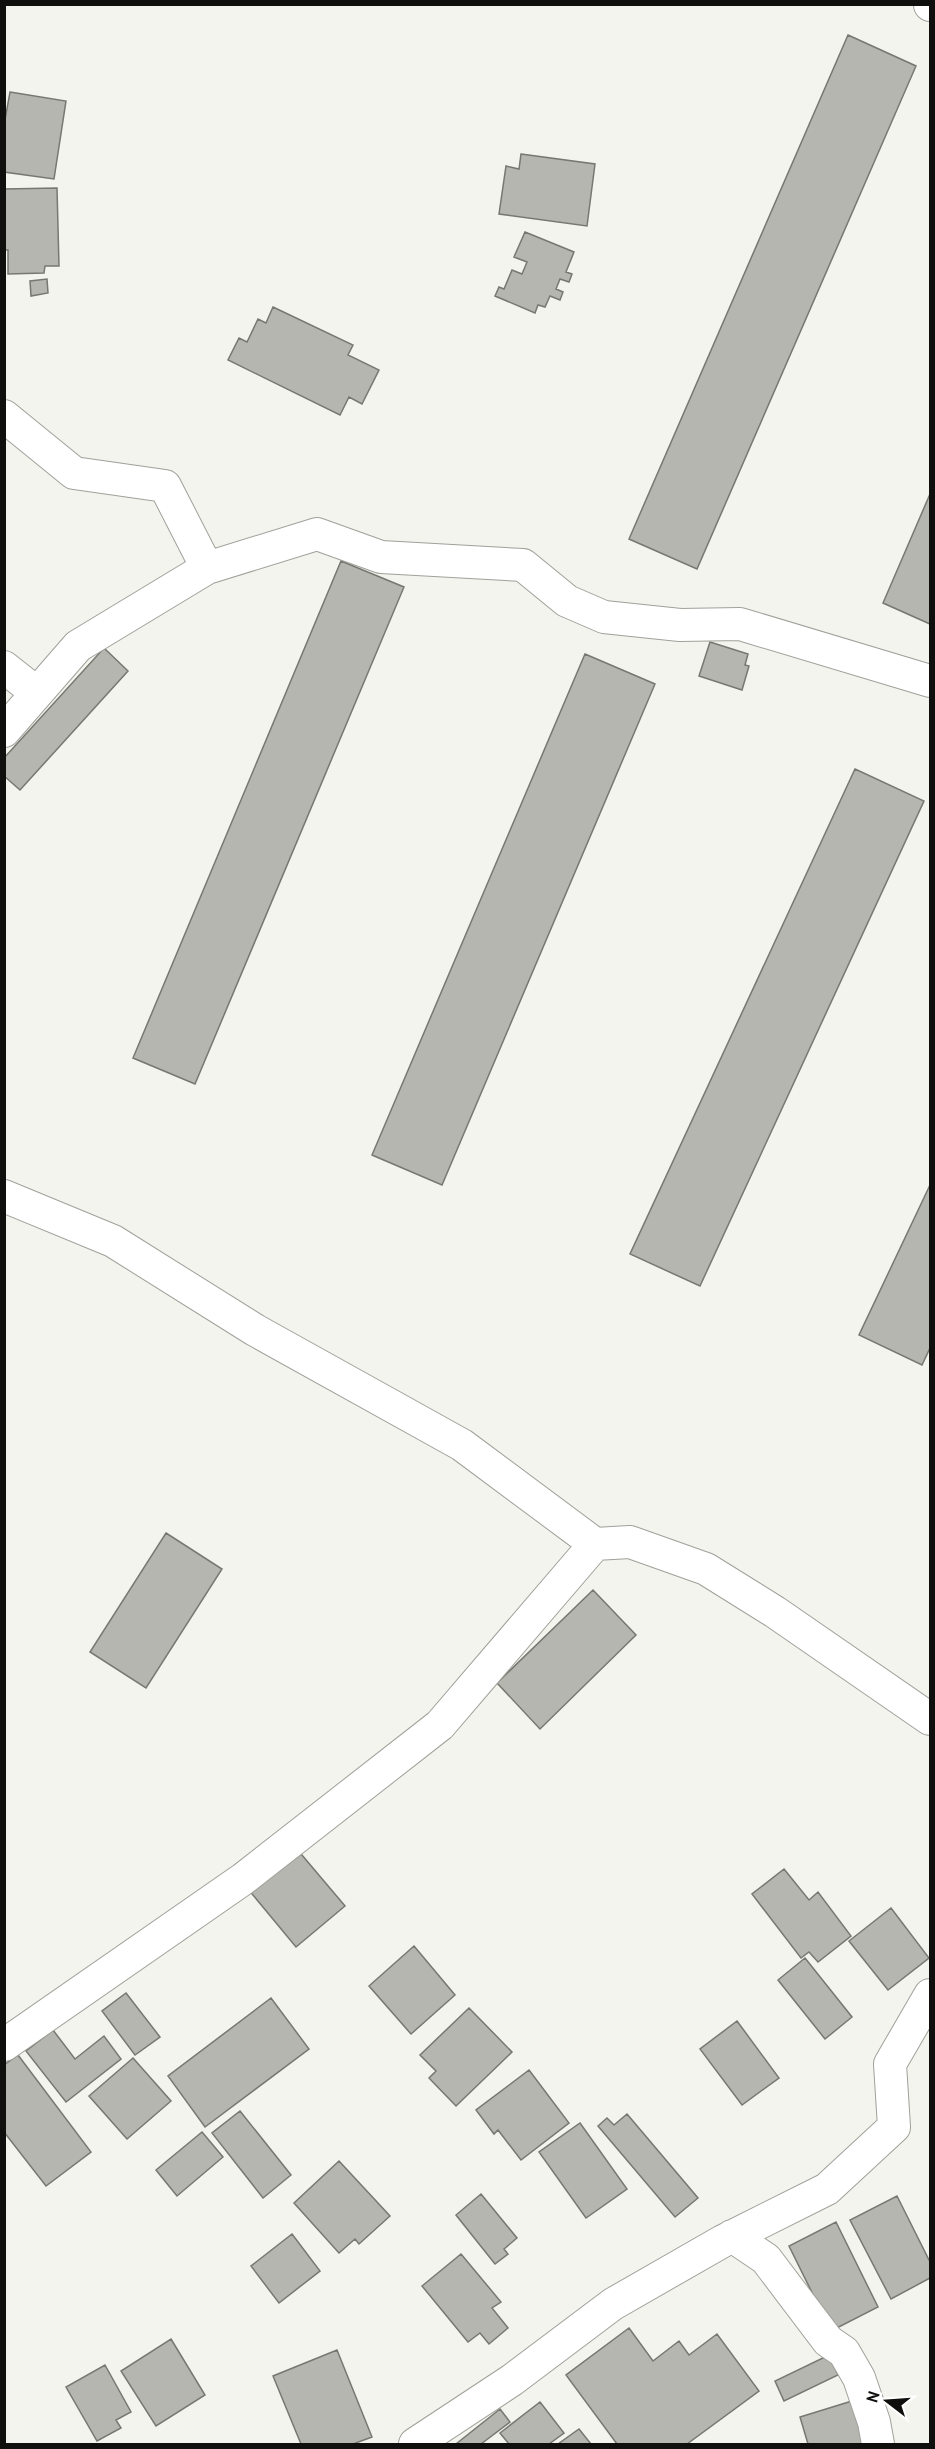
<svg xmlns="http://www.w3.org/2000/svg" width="935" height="2449" font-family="'PT Sans',sans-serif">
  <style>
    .building { fill: #b4b6af; stroke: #767871; stroke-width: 1.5 }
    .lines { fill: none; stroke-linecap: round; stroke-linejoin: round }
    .street-casing { stroke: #9fa19a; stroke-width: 34 }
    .street { stroke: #fff; stroke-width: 32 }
  </style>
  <rect width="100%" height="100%" fill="#f2f4ed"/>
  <path class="building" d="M848 35 916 66 697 569 629 539Z
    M10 92 66 101 54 179 4 172V125Z
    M521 154 595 164 587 226 499 214 506 166 519 169Z
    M57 188 59 266H45L44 273 8 274V250H4V189Z
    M525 232 574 252 566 272 572 274 569 282 560 279 556 289 563 292 560 300 550 296 545 307 538 305 535 313 495 296 499 287 504 289 512 270 522 274 527 262 514 257Z
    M47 279 48 293 31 296 30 281Z
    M273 307 353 345 348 355 379 370 362 404 349 397 340 415 228 360 239 338 247 342 258 319 266 323Z
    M930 494V624L883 603Z
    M341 561 404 587 195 1084 133 1058Z
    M710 642 748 654 745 665 749 666 742 690 699 676Z
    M104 648 128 671 20 790 4 776V758Z
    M585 654 655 684 442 1185 372 1155Z
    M855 769 924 801 700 1286 630 1254Z
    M930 1185V1348L922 1365 859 1335Z
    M166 1533 222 1569 146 1688 90 1652Z
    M593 1590 636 1635 540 1729 497 1683Z
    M296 1848 345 1906 296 1947 248 1889Z
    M784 1869 809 1900 818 1892 851 1936 818 1962 809 1952 801 1958 752 1894Z
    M891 1908 929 1958 888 1990 849 1941Z
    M414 1946 455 1995 411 2034 369 1986Z
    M805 1958 852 2017 825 2039 778 1980Z
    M126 1993 160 2037 135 2055 102 2011Z
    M271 1998 309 2049 205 2127 168 2076Z
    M469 2008 512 2052 456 2106 429 2078 436 2071 420 2055Z
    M737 2021 779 2078 742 2105 700 2049Z
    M53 2030 75 2059 104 2036 121 2059 66 2102 26 2051Z
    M18 2055 91 2152 46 2186 4 2132V2065Z
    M133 2058 171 2101 127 2139 89 2096Z
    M529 2070 569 2123 521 2160 498 2130 494 2134 476 2110Z
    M240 2111 291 2175 263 2198 212 2133Z
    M627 2114 698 2198 675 2217 598 2126 607 2118 614 2125Z
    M580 2123 627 2189 586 2218 539 2152Z
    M202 2132 223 2157 177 2196 156 2170Z
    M339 2161 390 2216 359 2244 355 2239 339 2253 294 2203Z
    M481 2194 517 2238 504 2249 508 2254 495 2264 456 2215Z
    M897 2196 930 2262V2278L891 2299 850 2220Z
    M836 2222 878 2307 831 2331 789 2246Z
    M292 2234 320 2271 279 2303 251 2266Z
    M461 2254 501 2302 492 2308 508 2328 489 2344 480 2333 468 2342 422 2286Z
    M629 2328 653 2361 679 2341 689 2355 717 2334 759 2391 687 2444H617L566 2375Z
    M171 2339 205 2395 156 2426 121 2371Z
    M337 2350 372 2437 353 2444H301L273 2376Z
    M829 2355 838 2375 784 2401 775 2381Z
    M105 2365 131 2412 116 2420 121 2428 97 2441 66 2387Z
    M852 2401 865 2444H808L800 2417Z
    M540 2402 564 2433 549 2444H509L500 2433Z
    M500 2409 510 2422 481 2444H456Z
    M579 2429 591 2444H558Z"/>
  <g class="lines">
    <g class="street-casing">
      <path id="street" d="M930 4V5
        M4 416 74 473 165 486 207 568
        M4 667 37 693
        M4 731 78 646 207 568 317 534 381 557 523 565 567 601 604 617 680 625 740 624 930 681
        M4 1196 113 1241 255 1330 462 1445 595 1544 440 1725 243 1879 4 2045
        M595 1544 630 1542 706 1569 775 1612 930 1719
        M732 2236 766 2259 828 2341 844 2352 859 2378 874 2422 878 2444
        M415 2444 512 2380 613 2304 723 2241 827 2189 894 2127 890 2064 930 1995"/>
    </g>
    <use href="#street" class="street"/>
  </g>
  <rect width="935" height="2449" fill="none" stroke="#0f100d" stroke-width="12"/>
  <g transform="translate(887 2401) rotate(287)" stroke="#ffffff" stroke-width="4.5" paint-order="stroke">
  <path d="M0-4.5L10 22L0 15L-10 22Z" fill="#0f100d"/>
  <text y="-9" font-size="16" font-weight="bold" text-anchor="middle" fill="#0f100d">N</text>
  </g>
</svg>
